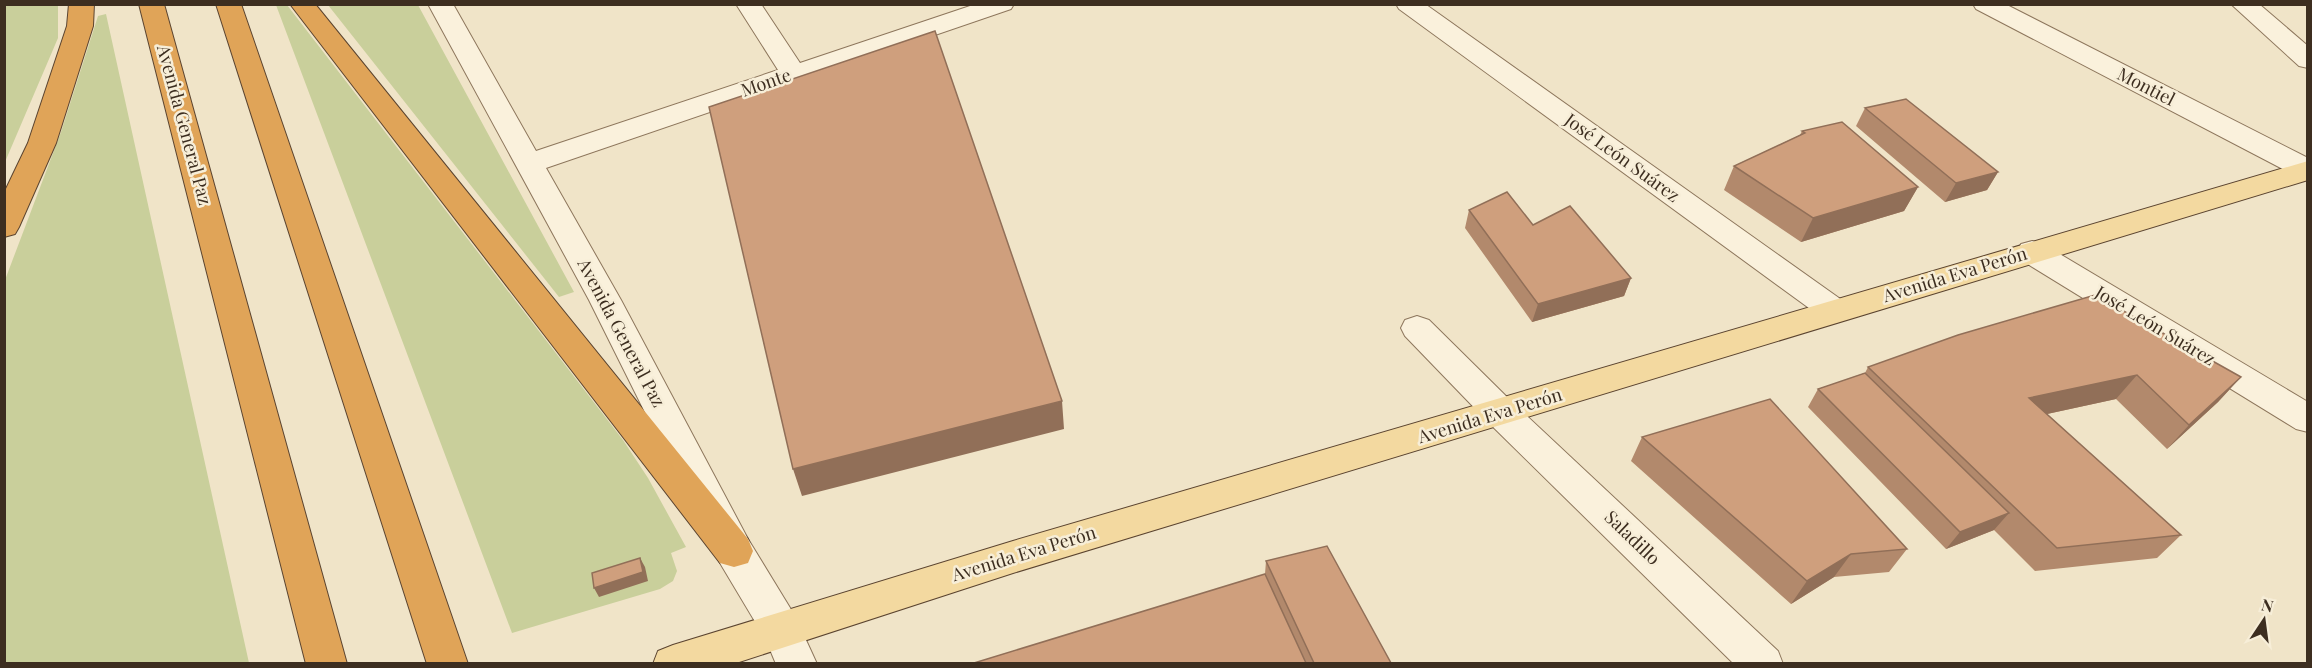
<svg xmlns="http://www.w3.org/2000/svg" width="2312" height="668" font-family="'Playfair Display',serif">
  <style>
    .green { fill: #c9cf9b }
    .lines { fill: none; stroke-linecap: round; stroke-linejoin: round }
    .minor-casing { stroke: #8d765c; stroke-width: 2 }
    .major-casing { stroke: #5b4430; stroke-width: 2 }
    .highway-casing { stroke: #5b4430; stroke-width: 2 }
    .minor { fill: #faf1dc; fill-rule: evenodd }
    .major { fill: #f3d9a0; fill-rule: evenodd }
    .highway { fill: #e0a458; fill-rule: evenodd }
    .wall { fill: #b2896c }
    .shaded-wall { fill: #916f58 }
    .building { fill: #cf9f7d; stroke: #916f58; stroke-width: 1.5 }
    .labels { text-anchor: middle; stroke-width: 5; stroke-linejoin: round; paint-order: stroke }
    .street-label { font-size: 18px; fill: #3d2e20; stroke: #f7eed8 }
  </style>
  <rect width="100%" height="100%" fill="#f0e4c8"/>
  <path class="green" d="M5 4 58 5V38L5 162Z
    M276 5H287L623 440 648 478 686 547 671 553 677 571 673 581 660 589 512 633Z
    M328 5H418L574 292 559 297Z
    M106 14 249 663H5V280L61 132 98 16Z"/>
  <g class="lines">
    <g class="minor-casing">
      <path id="minor" d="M428 4H453L536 151 778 70 736 4H761L800 63 976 4H1014L1011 9 546 168 621 300 748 539 795 616 817 664H776L766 640 720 563 589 300Z
        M1396 4H1425L1846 303 1851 311 1846 319 1835 323 1824 319 1399 9Z
        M1973 4H2005L2308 158V179L2298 177 1976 9Z
        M2231 4H2259L2308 46V68L2299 66Z
        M2032 241 2043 244 2308 402V432L2296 429 2021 260 2017 252 2021 244Z
        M1417 316 1429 320 1513 403 1778 651 1783 664H1734L1489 423 1405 336 1401 328 1405 320Z"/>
    </g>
    <g class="major-casing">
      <path id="major" d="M2308 161V180L1013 573 733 664H653L658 651 673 645 1013 541Z"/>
    </g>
    <g class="highway-casing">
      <path id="highway" d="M69 4H94L93 26 56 143 19 227 15 234 4 237V193L28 143 67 26Z
        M139 4H164L347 664H306Z
        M216 4H241L468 664H427Z
        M290 4H315L748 539 753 551 748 563 734 567 720 563Z"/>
    </g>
    <use href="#minor" class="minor"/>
    <use href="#major" class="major"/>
    <use href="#highway" class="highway"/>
  </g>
  <path class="wall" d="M1865 108 1998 172 1987 190 1945 202 1856 126Z
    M1802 131 1918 187 1904 211 1801 242 1724 190 1734 166 1800 135Z
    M1469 210 1533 225 1631 278 1624 296 1532 322 1465 228Z
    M1868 367 2241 377 2218 402 2167 449 2116 399 2047 414 2181 535 2157 558 2035 571 1994 530 1946 549 1808 407 1818 389 1865 373Z
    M1642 437 1907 549 1889 572 1834 577 1791 604 1631 461Z
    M1266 561 1391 663H974L1265 574Z"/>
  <path class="shaded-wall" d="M1998 172 1987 190 1945 202 1956 183Z
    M1918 187 1904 211 1801 242 1813 218Z
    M1631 278 1624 296 1532 322 1538 304Z
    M2137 375 2116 399 2010 422 2029 398Z
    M2241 377 2218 402 2167 449 2189 425Z
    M1062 401 1064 429 802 496 793 469Z
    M2009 513 1994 530 1946 549 1960 532Z
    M1851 554 1834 577 1791 604 1807 581Z
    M640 558 645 567 648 581 599 597 594 588Z"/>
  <path class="building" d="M935 31 1062 401 793 469 709 107Z
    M1906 99 1998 172 1956 183 1865 108Z
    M1842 122 1918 187 1813 218 1734 166 1805 133 1802 131Z
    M1507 192 1533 225 1570 206 1631 278 1538 304 1469 210Z
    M2095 295 2241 377 2189 425 2137 375 2029 398 2181 535 2057 548 1868 367 1958 335Z
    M1865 373 2009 513 1960 532 1818 389Z
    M1770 399 1907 549 1851 554 1807 581 1642 437Z
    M1327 546 1391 663H1314L1266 561Z
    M640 558 643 572 594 588 592 573Z
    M1265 574 1306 663H974Z"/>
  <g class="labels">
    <g class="street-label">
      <text transform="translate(766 83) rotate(-19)" y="6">Monte</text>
      <text transform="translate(2146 87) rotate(27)" y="6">Montiel</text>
      <text transform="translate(184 125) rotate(75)" y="6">Avenida General Paz</text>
      <text transform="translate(1622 158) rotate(36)" y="6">José León Suárez</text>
      <text transform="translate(1955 275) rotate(-17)" y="6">Avenida Eva Perón</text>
      <text transform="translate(2155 326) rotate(31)" y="6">José León Suárez</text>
      <text transform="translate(621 333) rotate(62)" y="6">Avenida General Paz</text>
      <text transform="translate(1490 416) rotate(-17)" y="6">Avenida Eva Perón</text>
      <text transform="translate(1632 538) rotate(44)" y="6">Saladillo</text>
      <text transform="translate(1024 554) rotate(-17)" y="6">Avenida Eva Perón</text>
    </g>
  </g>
  <rect width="2312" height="668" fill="none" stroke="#3d2e20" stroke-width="12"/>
  <g transform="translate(2264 620) rotate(13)" stroke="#f7eed8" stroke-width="4.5" paint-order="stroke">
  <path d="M0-4.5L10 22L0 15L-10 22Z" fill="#3d2e20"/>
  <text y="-9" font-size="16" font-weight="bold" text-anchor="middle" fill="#3d2e20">N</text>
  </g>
</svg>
